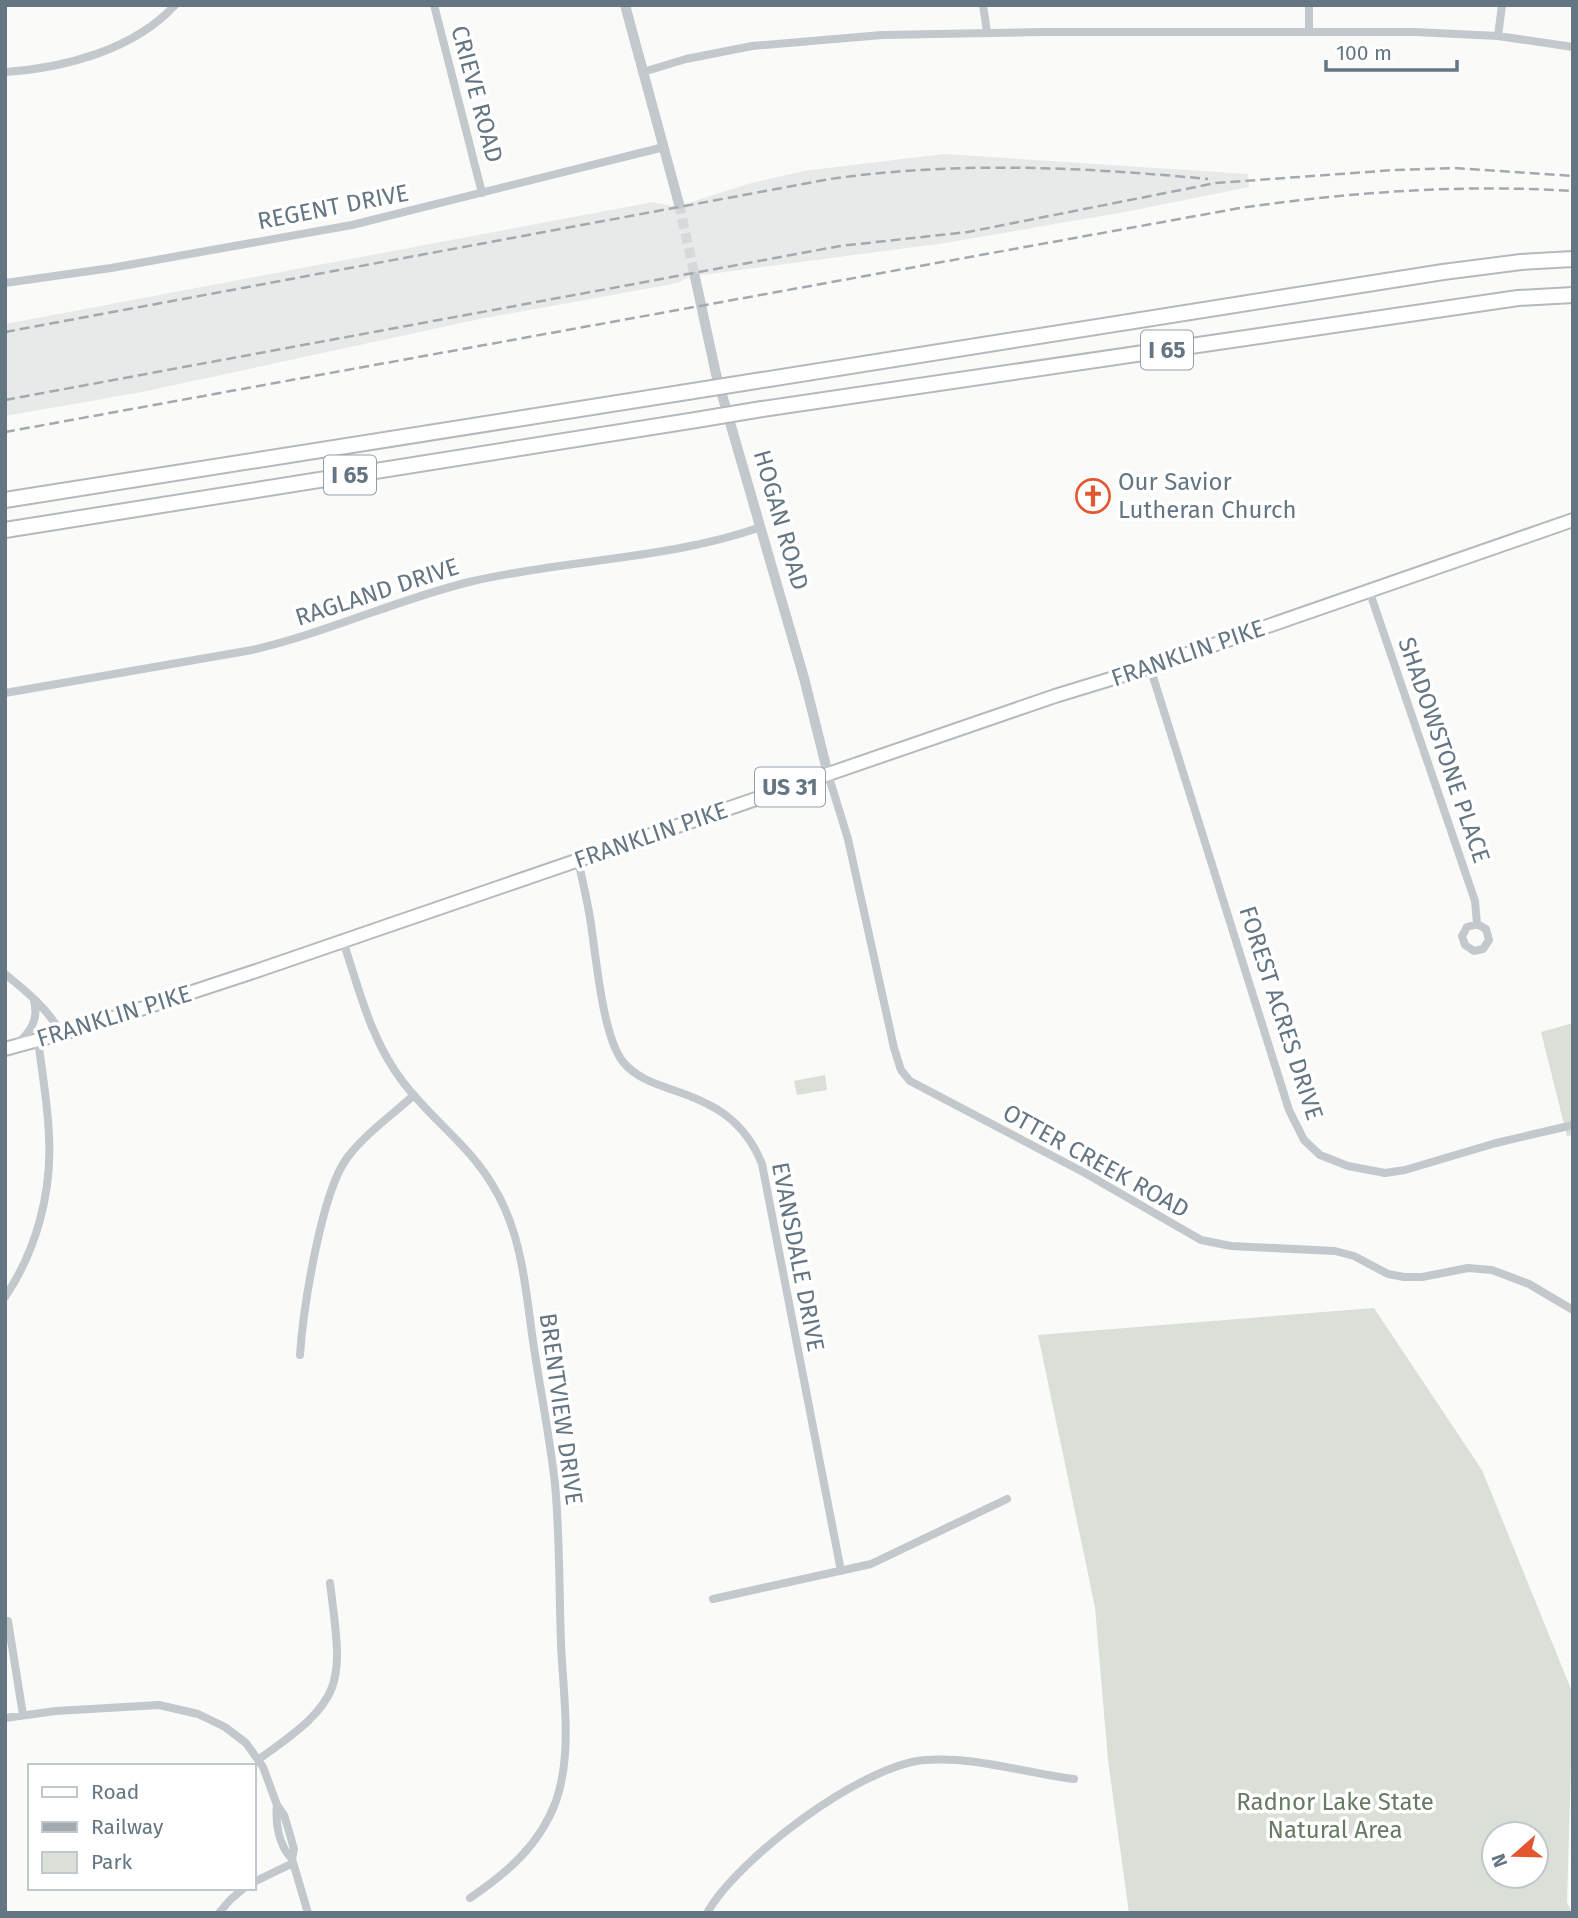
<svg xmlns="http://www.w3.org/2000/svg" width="1578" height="1918" font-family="'Fira Sans',sans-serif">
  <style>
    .built { fill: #e8e9e9 }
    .green { fill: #dadfd7; fill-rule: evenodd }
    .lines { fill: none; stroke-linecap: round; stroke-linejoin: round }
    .tertiary-tunnel { stroke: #d5d9db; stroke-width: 10; stroke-dasharray: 10 5; stroke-linecap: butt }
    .primary-casing { stroke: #b5babe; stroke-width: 16 }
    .motorway-casing { stroke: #b4b9bd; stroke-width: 18 }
    .minor { stroke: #c3c8cc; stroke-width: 8 }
    .tertiary { stroke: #c3c8cc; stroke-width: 10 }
    .primary { stroke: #fff; stroke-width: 12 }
    .motorway { stroke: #fff; stroke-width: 14 }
    .rail { stroke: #a2aab0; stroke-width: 2.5; stroke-dasharray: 10 5; stroke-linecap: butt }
    .motorway-bridge-casing { stroke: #b4b9bd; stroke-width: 18; stroke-linecap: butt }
    .motorway-bridge { stroke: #fff; stroke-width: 14 }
    .labels { text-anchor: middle; stroke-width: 7; stroke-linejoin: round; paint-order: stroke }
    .shield { fill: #fff; stroke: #939fa8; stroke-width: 2 }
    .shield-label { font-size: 23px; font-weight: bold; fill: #657683 }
    .street-label { font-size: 24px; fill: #657683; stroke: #fff }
    .poi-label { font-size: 24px; fill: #657683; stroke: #fff; text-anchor: start }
    .park-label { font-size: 24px; fill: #687a64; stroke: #fff }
  </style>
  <rect width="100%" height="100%" fill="#fafaf8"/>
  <path class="built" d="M944 154 1248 174 1249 187 1125 212 945 243 702 275 687 278 678 283 480 319 142 392 5 416V324L653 202 671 206 685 204 748 184 803 171Z"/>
  <path class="green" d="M1573 1023V1135L1567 1136 1541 1032Z
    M825 1075 827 1090 797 1095 794 1081Z
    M1374 1308 1482 1470 1573 1694 1567 1902 1572 1913H1129L1108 1760 1095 1607 1038 1335ZM1494 1834H1536V1876H1494Z"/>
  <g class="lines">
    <path class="tertiary-tunnel" d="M679 204 695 277"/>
    <g class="primary-casing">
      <path id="primary" d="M5 1049 89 1026 259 970 1055 696 1150 667 1573 520"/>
    </g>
    <g class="motorway-casing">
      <path id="motorway" d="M756 381 1443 272 1521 262 1573 259
        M762 409 1518 298 1573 295
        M5 500 687 392
        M5 530 696 420"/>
    </g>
    <path class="minor" d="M434 5 482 193
      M983 5 987 32
      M1309 5V32
      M1498 36 1502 5
      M5 72C64 68 134 50 175 5
      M643 72 686 59 752 46 882 35 1046 32H1415L1498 36 1573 47
      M5 283 111 268 352 225 664 147
      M1369 590 1475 901 1477 924 1467 927 1462 936 1465 945 1474 951 1483 949 1489 940 1486 929 1477 924
      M1150 667 1289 1110 1304 1140 1320 1155 1348 1166 1385 1173 1405 1170 1496 1143 1573 1125
      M5 693 252 650C326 633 396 600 469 582 566 559 667 560 761 527
      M828 774 848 839 894 1048 901 1070 910 1081 1085 1173 1201 1240 1231 1246 1335 1251 1354 1256 1388 1274 1404 1277H1422L1468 1268 1492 1270 1529 1284 1573 1310
      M578 860C582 879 587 899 590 918 596 953 602 1038 624 1063 636 1077 653 1083 670 1089 713 1103 744 1119 762 1164L841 1571
      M343 941C359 989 371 1041 403 1082 439 1129 479 1150 505 1209 524 1252 527 1302 534 1348 541 1394 550 1439 555 1484 560 1537 559 1590 561 1643 563 1694 573 1752 556 1801 540 1845 507 1873 470 1898
      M5 974C26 991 48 1009 61 1033
      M16 1044C30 1034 39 1019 34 1001
      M5 1297C36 1251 52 1193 49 1137 48 1105 42 1072 38 1040
      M300 1355C303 1310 321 1193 347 1158 365 1134 392 1115 414 1095
      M713 1599 871 1564 1007 1499
      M8 1621 23 1715
      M5 1718 56 1711 159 1705 198 1714 225 1727 246 1743 263 1767 277 1805 284 1815 288 1828 294 1849 292 1859 308 1913
      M259 1759C347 1698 343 1685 330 1583
      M277 1805C275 1823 279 1846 292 1859
      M254 1882 293 1863
      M219 1913 230 1900 244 1888
      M707 1913C738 1858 862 1765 925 1760 975 1756 1024 1773 1074 1779"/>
    <path class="tertiary" d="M625 5 679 204
      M695 277 716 374 804 678 828 774"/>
    <use href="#primary" class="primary"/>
    <use href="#motorway" class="motorway"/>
    <path class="rail" d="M5 332 830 179C957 161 1081 167 1208 179
      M5 400 840 246 968 232 1216 183 1395 170 1454 168 1573 176
      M5 432 1240 208C1351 192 1461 184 1573 191"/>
    <g class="motorway-bridge-casing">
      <path id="motorway-bridge" d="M687 392 756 381
        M696 420 762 409"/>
    </g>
    <use href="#motorway-bridge" class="motorway-bridge"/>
  </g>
  <defs>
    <g id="church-ring" transform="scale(1.75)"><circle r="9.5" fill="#fff" stroke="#e4572e" stroke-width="1.5"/><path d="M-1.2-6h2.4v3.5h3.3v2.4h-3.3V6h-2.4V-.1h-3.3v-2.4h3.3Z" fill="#e4572e"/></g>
  </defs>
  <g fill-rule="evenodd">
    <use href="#church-ring" x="1093" y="496"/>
  </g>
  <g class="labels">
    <g class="shield">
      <rect x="1141" y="330.5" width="52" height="39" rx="5"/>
      <rect x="324" y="455.5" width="52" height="39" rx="5"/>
      <rect x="755" y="767.5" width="70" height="39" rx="5"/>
    </g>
    <g class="shield-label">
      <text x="1167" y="358">I 65</text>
      <text x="350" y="483">I 65</text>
      <text x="790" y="795">US 31</text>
    </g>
    <g class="street-label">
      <text transform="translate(477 94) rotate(75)" y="8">CRIEVE ROAD</text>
      <text transform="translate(333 207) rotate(-11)" y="8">REGENT DRIVE</text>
      <text transform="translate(781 520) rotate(74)" y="8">HOGAN ROAD</text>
      <text transform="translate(377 592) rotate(-18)" y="8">RAGLAND DRIVE</text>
      <text transform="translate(1188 653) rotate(-19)" y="8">FRANKLIN PIKE</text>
      <text transform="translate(1444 750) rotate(71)" y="8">SHADOWSTONE PLACE</text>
      <text transform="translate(651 835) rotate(-19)" y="8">FRANKLIN PIKE</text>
      <text transform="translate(1281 1013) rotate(72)" y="8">FOREST ACRES DRIVE</text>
      <text transform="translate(114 1016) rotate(-17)" y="8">FRANKLIN PIKE</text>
      <text transform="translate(1096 1161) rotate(29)" y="8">OTTER CREEK ROAD</text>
      <text transform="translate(798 1257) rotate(79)" y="8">EVANSDALE DRIVE</text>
      <text transform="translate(561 1409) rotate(82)" y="8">BRENTVIEW DRIVE</text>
    </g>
    <g class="poi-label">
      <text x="1118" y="490">Our Savior<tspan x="1118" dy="28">Lutheran Church</tspan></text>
    </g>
    <g class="park-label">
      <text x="1335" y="1810">Radnor Lake State<tspan x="1335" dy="28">Natural Area</tspan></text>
    </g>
  </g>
  <rect width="1578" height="1918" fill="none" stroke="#657683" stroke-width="14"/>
  <rect x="28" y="1764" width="228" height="126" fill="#ffffff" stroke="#c1c8cd" stroke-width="2"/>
  <rect x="42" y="1787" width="35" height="10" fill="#ffffff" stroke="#c1c8cd" stroke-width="2"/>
  <text x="91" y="1799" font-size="21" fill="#657683">Road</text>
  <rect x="42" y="1822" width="35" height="10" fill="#a2aab0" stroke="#c1c8cd" stroke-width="2"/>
  <text x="91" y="1834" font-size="21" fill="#657683">Railway</text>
  <rect x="42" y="1852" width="35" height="21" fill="#dadfd7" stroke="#c1c8cd" stroke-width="2"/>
  <text x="91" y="1869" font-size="21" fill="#657683">Park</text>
  <g transform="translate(1515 1855) rotate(250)"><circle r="33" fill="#ffffff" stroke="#c1c8cd" stroke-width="2"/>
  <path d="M0-5L12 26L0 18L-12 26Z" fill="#e4572e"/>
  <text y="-10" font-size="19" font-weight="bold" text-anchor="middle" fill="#657683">N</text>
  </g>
  <path d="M1326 60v10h131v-10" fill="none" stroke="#657683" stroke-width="3.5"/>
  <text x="1336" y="60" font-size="21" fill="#657683" stroke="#ffffff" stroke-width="5" paint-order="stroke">100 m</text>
</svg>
